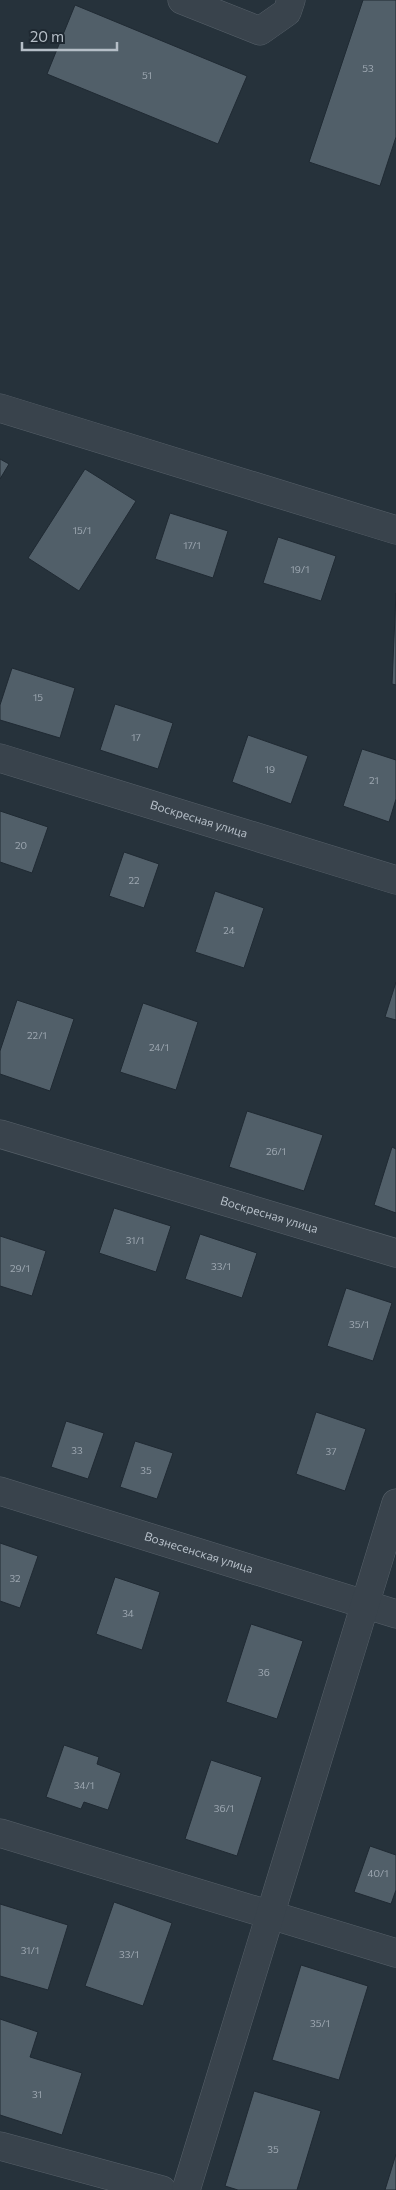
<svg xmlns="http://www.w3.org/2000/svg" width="396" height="2190" font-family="Commissioner,sans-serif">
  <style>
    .building { fill: #515f69; stroke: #202a33 }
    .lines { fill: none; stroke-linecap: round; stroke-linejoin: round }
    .minor-casing { stroke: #57616a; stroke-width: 29 }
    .minor { stroke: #39434c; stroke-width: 28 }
    .labels { text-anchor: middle; stroke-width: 4.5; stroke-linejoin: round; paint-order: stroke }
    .number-label { font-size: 10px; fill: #9ca6b0 }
    .street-label { font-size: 12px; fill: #b5bec7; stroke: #1e2831 }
  </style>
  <rect width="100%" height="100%" fill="#26323b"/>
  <path class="building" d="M363 0H396V137L380 186 309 162Z
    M75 5 247 76 218 144 47 74Z
    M0 459 9 464 0 479Z
    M85 469 136 501 79 591 28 558Z
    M170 513 228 531 213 578 155 559Z
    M278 537 336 556 321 601 263 583Z
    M396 593V685L392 684Z
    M12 668 75 688 60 738 0 720V705Z
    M115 704 173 723 158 769 100 750Z
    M248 735 308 756 291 804 232 782Z
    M362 749 396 760V799L389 822 343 806Z
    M0 811 48 827 32 873 0 862Z
    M124 852 159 864 144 908 109 896Z
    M215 891 264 908 244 968 195 952Z
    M396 982V1020L385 1017Z
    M17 1000 74 1019 50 1091 0 1074V1051Z
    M143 1003 198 1022 176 1090 120 1072Z
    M247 1111 323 1135 304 1191 229 1167Z
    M392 1147 396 1149V1213L374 1205Z
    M114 1208 171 1226 156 1272 99 1253Z
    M200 1234 257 1253 242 1298 185 1279Z
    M0 1236 46 1251 32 1296 0 1286Z
    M346 1288 392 1303 373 1361 327 1346Z
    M316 1412 366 1429 345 1491 296 1474Z
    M66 1421 104 1433 88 1479 51 1467Z
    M135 1441 173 1453 157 1499 120 1487Z
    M0 1543 38 1556 20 1608 0 1601Z
    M115 1577 160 1592 142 1650 96 1634Z
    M251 1624 303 1641 277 1719 226 1702Z
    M64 1745 99 1757 97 1764 121 1773 108 1810 84 1802 81 1809 46 1797Z
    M211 1760 262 1777 237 1856 185 1839Z
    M370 1846 396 1855V1890L391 1904 354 1892Z
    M114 1902 172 1923 143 2006 85 1986Z
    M0 1904 68 1925 48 1990 0 1976Z
    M301 1965 368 1986 339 2080 272 2060Z
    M0 2019 38 2032 30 2057 82 2073 62 2135 0 2115Z
    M254 2091 321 2111 297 2190H238L225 2186Z
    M396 2154V2190H385Z"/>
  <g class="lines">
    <g class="minor-casing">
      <g id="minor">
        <path d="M182 0 260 31 287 12 291 0"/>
        <path d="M0 408 396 530"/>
        <path id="s1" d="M0 758 396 880"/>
        <path id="s2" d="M0 1134 396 1253"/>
        <path id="s3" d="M0 1491 396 1614"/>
        <path d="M0 1833 396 1953"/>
        <path d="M0 2146 162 2190"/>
        <path d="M186 2190 396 1503"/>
      </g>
    </g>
    <use href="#minor" class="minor"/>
  </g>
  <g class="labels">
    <g class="number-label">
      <text x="368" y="72">53</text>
      <text x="147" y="79">51</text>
      <text x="82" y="534">15/1</text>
      <text x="192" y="549">17/1</text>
      <text x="300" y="573">19/1</text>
      <text x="38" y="701">15</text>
      <text x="136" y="741">17</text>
      <text x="270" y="773">19</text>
      <text x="374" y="784">21</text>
      <text x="21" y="849">20</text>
      <text x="134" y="884">22</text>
      <text x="229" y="934">24</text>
      <text x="37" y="1039">22/1</text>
      <text x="159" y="1051">24/1</text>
      <text x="276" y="1155">26/1</text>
      <text x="135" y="1244">31/1</text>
      <text x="221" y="1270">33/1</text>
      <text x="20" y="1272">29/1</text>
      <text x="359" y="1328">35/1</text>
      <text x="77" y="1454">33</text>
      <text x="331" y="1455">37</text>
      <text x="146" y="1474">35</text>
      <text x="15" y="1582">32</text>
      <text x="128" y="1617">34</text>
      <text x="264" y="1676">36</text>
      <text x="84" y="1789">34/1</text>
      <text x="224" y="1812">36/1</text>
      <text x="378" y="1877">40/1</text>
      <text x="30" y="1954">31/1</text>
      <text x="129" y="1958">33/1</text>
      <text x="320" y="2027">35/1</text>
      <text x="37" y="2098">31</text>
      <text x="273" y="2153">35</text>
    </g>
    <g class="street-label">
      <text dy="4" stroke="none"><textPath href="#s1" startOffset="208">Воскресная улица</textPath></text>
      <text dy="4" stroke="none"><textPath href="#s2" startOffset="281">Воскресная улица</textPath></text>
      <text dy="4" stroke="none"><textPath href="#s3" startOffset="208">Вознесенская улица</textPath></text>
    </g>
  </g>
  <path d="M22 42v8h95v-8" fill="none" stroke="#b5bec7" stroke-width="2.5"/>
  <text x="30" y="42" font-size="15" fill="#b5bec7" stroke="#1e2831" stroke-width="4" paint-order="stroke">20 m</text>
</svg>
